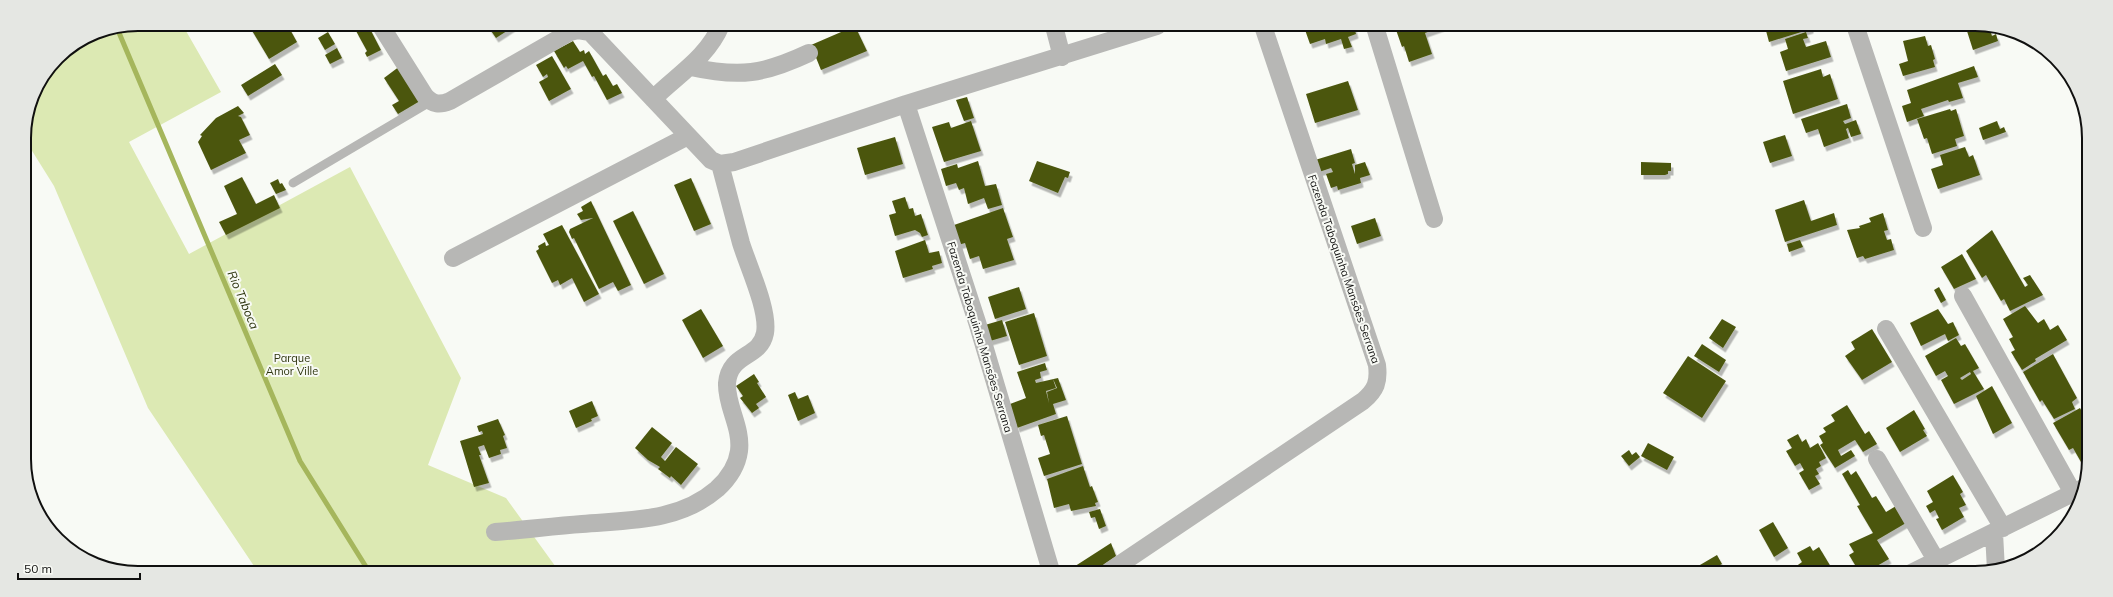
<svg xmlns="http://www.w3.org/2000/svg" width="2113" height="597" font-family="Mulish,sans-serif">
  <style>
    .green { fill: #dce9b3 }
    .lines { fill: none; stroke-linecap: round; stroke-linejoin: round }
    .stream { stroke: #a5b65c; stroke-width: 5 }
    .building { fill: #4c570f; fill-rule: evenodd; filter: url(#shadow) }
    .service { stroke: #b7b7b5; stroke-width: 9 }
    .minor { stroke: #b7b7b5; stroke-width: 18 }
    .labels { text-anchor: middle; stroke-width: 4; stroke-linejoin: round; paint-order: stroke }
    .street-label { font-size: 11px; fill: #10100f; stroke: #f8faf5 }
    .park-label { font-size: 11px; fill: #2e350f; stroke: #f8faf5 }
    .water-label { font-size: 12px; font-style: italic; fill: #293009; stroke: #f8faf5 }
    .rim { fill: none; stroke: #10100f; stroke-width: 2 }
  </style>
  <defs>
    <filter id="shadow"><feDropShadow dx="2.5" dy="4.5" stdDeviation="0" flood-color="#0004"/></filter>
  </defs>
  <rect width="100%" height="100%" fill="#f8faf5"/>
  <path class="green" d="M138 24H182L221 92 129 142 189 254 350 167 461 378 428 465 506 498 558 570 256 569 148 408 54 186 24 138V131L36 88 58 57 95 33Z"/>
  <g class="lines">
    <path class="stream" d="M117 28 300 461 368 570"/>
  </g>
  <path class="building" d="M248 24H287L297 42 269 59Z
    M368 25 381 50 367 57 365 53 367 51 356 31Z
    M487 25H516L496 38Z
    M855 26 867 51 821 70 811 45Z
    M1354 26 1356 34 1348 37 1352 47 1344 49 1341 39 1326 44 1325 39 1310 44 1304 27Z
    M1395 27H1442L1425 33 1432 54 1409 62 1404 46 1402 47Z
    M1765 27H1811V29L1769 42Z
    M1966 28H1989L1992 36 1996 34 1998 41 1973 50Z
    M328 32 335 44 325 50 318 38Z
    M1806 32 1808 38 1803 39 1806 47 1826 41 1831 57 1786 71 1780 52 1788 49 1785 39Z
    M1925 36 1928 46 1931 45 1935 59 1933 60 1935 67 1903 76 1899 64 1908 61 1903 41Z
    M573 41 580 52 584 50 585 54 589 51 603 76 606 74 613 86 617 84 622 93 607 100 594 76 592 77 583 61 568 69 566 66 564 68 554 51Z
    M337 48 342 58 330 64 325 55Z
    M552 56 571 89 549 101 539 82 548 77 547 74 543 77 536 65Z
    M275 64 282 75 248 96 241 85Z
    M400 66 420 101 398 114 392 105 399 101 384 78Z
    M1974 66 1978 77 1958 83 1963 98 1949 102 1948 100 1921 109 1924 116 1907 122 1902 106 1911 103 1907 90Z
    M1821 69 1823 77 1830 74 1838 99 1793 114 1783 81Z
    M1348 81 1358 110 1315 123 1306 94Z
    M967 97 974 118 964 121 956 100Z
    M1847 104 1851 118 1843 121 1845 124 1856 120 1861 134 1851 137 1848 128 1846 129 1849 138 1824 147 1818 129 1806 133 1801 119Z
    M238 106 244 113 238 116 241 117 250 135 239 140 246 153 211 170 198 142 202 136 200 135 216 118Z
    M1950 109 1951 111 1956 109 1964 136 1955 139 1957 146 1932 154 1927 138 1924 139 1917 119Z
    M971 121 981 151 944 162 932 127 949 122 951 128Z
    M1997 121 2000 129 2004 127 2006 132 1983 140 1979 128Z
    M1785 135 1792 156 1770 163 1763 142Z
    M895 137 903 164 865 175 857 148Z
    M1965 147 1969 157 1973 155 1980 175 1938 189 1931 169 1943 165 1940 155Z
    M1351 149 1355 163 1352 164 1355 174V165L1365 162 1370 175 1360 178 1361 183 1338 190 1337 186 1331 188 1326 174 1333 172 1331 168 1319 172 1315 160Z
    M978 161 985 186 996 184 1002 205 988 209 984 198 968 204 964 188 959 190 956 183 946 186 941 169 957 164 958 168Z
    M1037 161 1070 172 1068 178 1065 177 1058 193 1029 181Z
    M1641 162 1671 163V171H1668V174L1665 175H1641Z
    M242 177 256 204 274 195 280 208 226 235 219 222 237 214 224 186Z
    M691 178 711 224 694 231 674 185Z
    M278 179 280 184 282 183 286 190 276 194 270 183Z
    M905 197 909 209 913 208 915 216 921 214 928 235 922 237 920 233 915 230 895 236 889 215 896 213 892 201Z
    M1804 200 1811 221 1834 213 1837 225 1785 242 1775 210Z
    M591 201 631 285 618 291 613 282 599 289 574 238 572 239 569 232 570 229 593 218 581 220 577 214 583 211 581 207Z
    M1003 208 1013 237 1007 239 1014 260 983 269 979 256 970 259 965 243 958 245 954 225Z
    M633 211 664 274 644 284 613 221Z
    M1883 213 1888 230 1884 231 1887 240 1891 239 1894 250 1865 259 1863 256 1857 258 1847 230 1860 228 1859 226 1871 222 1869 218Z
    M1375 218 1381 236 1357 244 1351 226Z
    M562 225 599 294 584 302 572 278 560 285 558 280 552 283 536 251 539 249 538 246 545 242 546 246 549 245 543 234Z
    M1992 230 2025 287 2028 285 2023 278 2030 275 2043 295 2010 311 2004 299 2001 301 1986 275 1982 278 1966 251Z
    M925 240 929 253 939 251 942 263 932 266 933 269 903 278 895 251Z
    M1800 240 1803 247 1789 252 1787 244Z
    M1962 254 1976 279 1954 289 1941 267Z
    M1019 287 1026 309 995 319 988 297Z
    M1939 287 1946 300 1941 303 1934 290Z
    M2025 306 2038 323 2044 319 2050 330 2058 325 2067 340 2035 359 2036 361 2022 370 2011 352 2015 350 2009 339 2013 337 2003 319Z
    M701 309 723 346 703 358 682 320Z
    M1938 309 1948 324 1953 322 1959 335 1948 341 1945 334 1921 346 1910 323Z
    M1034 313 1047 356 1019 365 1005 322Z
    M1722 319 1736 327 1723 348 1709 338Z
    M1002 320 1007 336 990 341 985 325Z
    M1872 329 1892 362 1862 380 1845 356 1855 349 1851 342Z
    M1956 338 1961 346 1965 344 1979 368 1973 371 1984 389 1954 404 1941 380 1948 376 1945 371 1936 376 1925 356ZM1970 372 1971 374 1962 380 1960 378Z
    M1702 344 1726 360 1719 372 1694 356Z
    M2053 354 2077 398 2072 402 2075 409 2054 419 2042 400 2040 402 2023 372Z
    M1688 356 1726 381 1702 418 1663 393Z
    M1045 363 1047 370 1040 372 1041 378 1035 380 1036 383 1058 378 1066 400 1053 404 1056 414 1017 428 1010 404 1026 398 1017 372ZM1053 379 1057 388 1047 392 1049 403 1046 391 1056 388Z
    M754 374 759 382 757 383 766 397 756 404 759 408 752 413 740 398 743 396 736 386Z
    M1992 386 2012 423 1993 434 1976 396Z
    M795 392 798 399 808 395 815 413 798 421 788 395Z
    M592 401 598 416 591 419 592 421 576 428 569 411Z
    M1847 405 1865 434 1869 431 1877 444 1863 452 1855 440 1853 441 1838 450 1841 456 1851 450 1855 456 1835 468 1820 445 1823 443 1819 436 1826 432 1823 428 1835 421 1831 415Z
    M2080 408 2085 417V469L2073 448 2069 450 2053 423Z
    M1914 410 1925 429 1923 430 1927 436 1900 452 1886 428Z
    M1067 416 1082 464 1044 476 1038 458 1050 454 1044 435 1041 436 1038 425Z
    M498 419 505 435 503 436 507 448 500 450 501 454 489 458 484 445 478 447 481 455H479L489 483 474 487 460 441 483 434 482 431 479 432 477 426Z
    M652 427 672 443 661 457 665 461 676 447 698 464 681 485 671 476 670 478 658 469 660 467 648 460 635 448Z
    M1798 434 1802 442 1806 439 1810 448 1818 443 1826 458 1819 462 1821 466 1816 469 1819 474 1815 476 1820 484 1809 490 1799 473 1804 470 1800 463 1795 466 1786 451 1792 448 1787 440Z
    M1648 443 1674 457 1667 470 1641 456Z
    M1629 450 1632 455 1636 452 1640 457 1629 466 1621 456Z
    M1083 466 1090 487 1092 486 1098 502 1095 503 1096 506 1071 511 1069 504 1054 508 1047 479Z
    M1848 470 1851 475 1856 471 1872 498 1876 496 1886 512 1896 506 1906 523 1877 540 1889 559 1865 573H1860L1849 555 1854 552 1849 544 1873 533 1857 506 1860 505 1842 474Z
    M1953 475 1963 492 1960 494 1966 505 1959 508 1964 517 1942 530 1936 519 1939 518 1935 510 1930 513 1926 506 1933 502 1927 491Z
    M1100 509 1106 526 1099 529 1095 517 1091 518 1089 512Z
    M1773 522 1788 548 1774 557 1759 530Z
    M1111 543 1116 556 1094 571H1070L1069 570Z
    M1810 546 1813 551 1819 547 1831 567 1821 572H1796L1797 571 1795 567 1802 562 1797 553Z
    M1717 555 1722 564 1707 572H1688Z"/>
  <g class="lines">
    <path class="service" d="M293 183 430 102"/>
    <path class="minor" d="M381 26 425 96C433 105 440 105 450 101L570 32 578 30 590 32 711 160 720 164 734 162 906 104 1157 26
      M1054 26 1062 57
      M1375 27 1434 219
      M1856 28 1923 228
      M691 67C740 78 764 74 809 53
      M653 99C677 75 707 58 721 25
      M906 104 977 322 1051 571
      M453 258 688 136
      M1963 296 2073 493
      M1886 329 2003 528
      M1877 459 1936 560
      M495 532C524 530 553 526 582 524 629 520 679 522 717 489 728 479 737 466 739 451 742 427 726 406 727 383 730 352 760 359 765 333 769 310 748 266 741 243 734 217 727 190 720 164
      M1994 533 1996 570
      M1110 571 1363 401C1376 390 1379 382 1377 365L1263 26
      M1911 573 2085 487"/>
  </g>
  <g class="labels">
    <g class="street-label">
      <text transform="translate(1344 269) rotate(71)" y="4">Fazenda Taboquinha Mansões Serrana</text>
      <text transform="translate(980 337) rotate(73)" y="4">Fazenda Taboquinha Mansões Serrana</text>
    </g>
    <g class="park-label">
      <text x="292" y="362">Parque<tspan x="292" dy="13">Amor Ville</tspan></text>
    </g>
    <g class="water-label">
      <text transform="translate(243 300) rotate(67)" y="4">Rio Taboca</text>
    </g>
  </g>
  <path d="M0 0H2113V597H0ZM138 31H1975A107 107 0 0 1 2082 138V459A107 107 0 0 1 1975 566H138A107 107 0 0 1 31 459V138A107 107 0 0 1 138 31Z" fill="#e5e7e3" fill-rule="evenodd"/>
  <path class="rim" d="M138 31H1975A107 107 0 0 1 2082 138V459A107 107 0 0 1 1975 566H138A107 107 0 0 1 31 459V138A107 107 0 0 1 138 31Z"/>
  <path d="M18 573v6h122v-6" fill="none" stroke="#10100f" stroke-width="2"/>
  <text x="24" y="573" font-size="12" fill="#10100f" stroke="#f8faf5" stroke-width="3" paint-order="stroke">50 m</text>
</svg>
